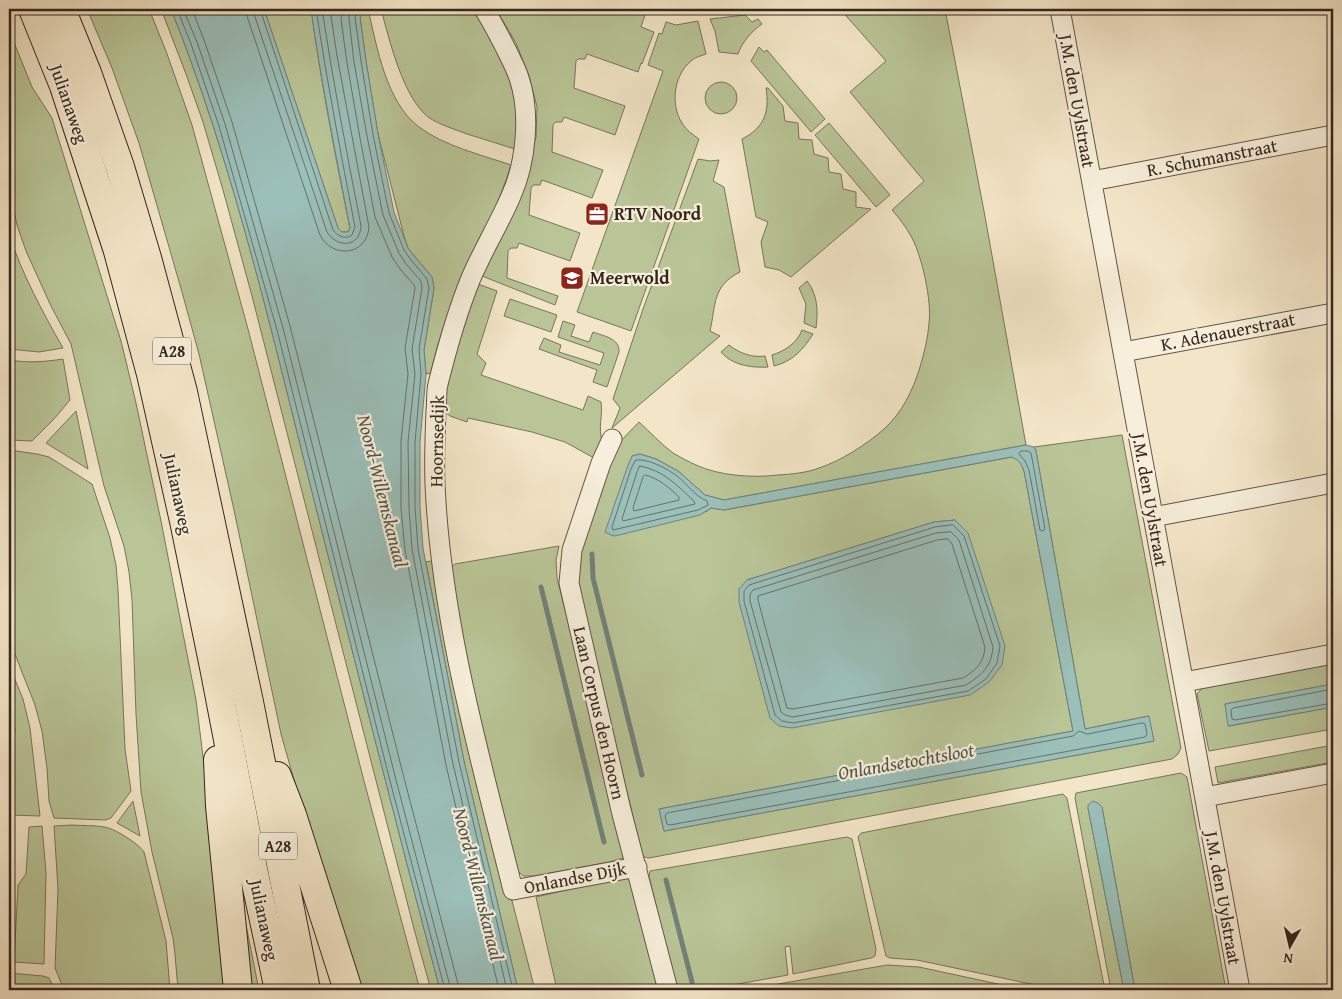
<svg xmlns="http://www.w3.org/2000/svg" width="1342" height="999" font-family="'Gentium Book Plus',serif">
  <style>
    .green { fill: #b9c597; stroke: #77765a; fill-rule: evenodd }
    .water { fill: #9bbfb9; stroke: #72827b }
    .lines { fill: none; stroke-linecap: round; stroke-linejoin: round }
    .shore { stroke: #68726b; stroke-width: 1 }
    .stream { stroke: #72827b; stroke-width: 5 }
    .minor-casing { stroke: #645648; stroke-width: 21 }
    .trunk-casing { stroke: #35261d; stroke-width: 30 }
    .motorway-casing { stroke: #35261d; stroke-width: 30 }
    .minor { stroke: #f7efdb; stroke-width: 19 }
    .trunk { stroke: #f3e6c8; stroke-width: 28 }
    .motorway { stroke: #f3e6c8; stroke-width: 28 }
    .labels { text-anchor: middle; stroke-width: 4.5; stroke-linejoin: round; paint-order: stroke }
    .shield { fill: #f7efdb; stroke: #6f6256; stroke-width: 1 }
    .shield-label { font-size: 16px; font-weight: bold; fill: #35261d }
    .street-label { font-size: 18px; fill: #35261d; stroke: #f7efdb }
    .poi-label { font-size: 18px; font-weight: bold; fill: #35261d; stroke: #f7efdb; text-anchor: start }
    .water-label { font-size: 19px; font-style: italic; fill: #54544c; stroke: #f7efdb }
  </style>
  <rect width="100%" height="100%" fill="#f3e6c8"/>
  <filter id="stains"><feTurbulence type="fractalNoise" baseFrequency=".004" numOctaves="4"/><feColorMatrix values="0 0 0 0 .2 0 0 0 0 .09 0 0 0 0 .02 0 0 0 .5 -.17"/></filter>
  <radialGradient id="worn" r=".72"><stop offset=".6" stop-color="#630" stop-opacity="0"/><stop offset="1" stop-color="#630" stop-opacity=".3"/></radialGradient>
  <path class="green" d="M87 9H149L166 51 192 125 248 329 364 781 420 990H356L318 864 281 734 234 510 199 354 182 292 139 143 112 68Z
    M161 9H171C232 161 269 321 309 480 352 650 395 820 440 990H431L414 929 252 296 223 190 203 122 186 74Z
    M264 9H311C321 82 335 155 350 228L348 232H342L338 228Z
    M368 9C377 47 386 102 419 127 444 146 482 155 511 165 489 236 445 300 431 373L426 374 424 350 434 288 432 277 415 257 408 248 404 236 378 134 366 61 360 17Z
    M381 9H476L493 38 518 97V150C501 145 484 139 467 134 454 129 440 125 428 117 403 97 389 39 381 9Z
    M496 9H647L641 27 654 32 642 64 641 63 638 72 587 54 585 59H578L576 61 574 88 625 106 615 135 564 117 562 122H556L553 125 552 152 603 170 592 198 542 180 540 185H533L531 188 529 215 580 233 570 261 519 243 517 248H511L508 251 507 278 558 296 555 305 482 276 495 250 512 213 524 181 536 137 537 107 529 76 516 43Z
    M840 9H945L984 211 1026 445 724 500 705 495 678 471 656 459 640 454 632 456 706 512 711 508 724 510 1012 457C1020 460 1021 464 1024 471L1073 731 659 809 664 831 1154 741 1148 716 1085 729 1036 451 1034 447 1122 435 1181 748 1178 754 1172 759 649 858 644 857 642 853 577 587 575 566 612 450 639 422C650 432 661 444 673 453 680 457 689 462 696 465 720 476 753 478 778 475 792 474 806 473 819 468 841 461 867 444 884 429 902 413 913 390 920 367 924 353 928 338 929 323 932 301 922 257 912 238 906 227 900 219 892 210L924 181 850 92 886 61ZM955 520 747 580 934 522Z
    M745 15 752 22 758 19 762 24C752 31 742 42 738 54L719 52 715 31 710 19Z
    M698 21 706 54C701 56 695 57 691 61 674 75 670 104 682 123 686 130 692 134 699 139L631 331 577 312 663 71 648 65 659 33 662 34 666 22 676 25Z
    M9 30 32 87 52 118 121 341 136 403 161 521 196 700 216 861 229 990H178L175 954 173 938 152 852 141 792 136 714 132 600 129 572 124 546 104 486 71 344 51 306 26 251 17 225 9 186Z
    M759 47 764 52 767 50 825 119 811 132 751 61Z
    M705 98a16 16 0 1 1 32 0a16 16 0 1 1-32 0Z
    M766 88H768L783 106 785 121 798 123 799 139 812 140 814 154 828 158 829 172 841 174 843 189 856 192V207L871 209 791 277 779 270 765 267 761 242 768 222 756 217 742 139C764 128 770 112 766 88Z
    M829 123 890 195 876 207 815 135Z
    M698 159 710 161 719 160 713 181 724 187 740 272C712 286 716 305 710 331L720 336 612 428 620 408 613 399 643 309Z
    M9 234C22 274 42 311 63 348L39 352 9 349Z
    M807 281C818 295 818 311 816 328L804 323 806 304 799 288Z
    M478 284 497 291 477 354 486 363 481 375 583 410 588 396 601 402C603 415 598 428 602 441L594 458 565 442 532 432 468 418 467 422 450 416 445 412 443 402 458 333Z
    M510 299 557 315 551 332 504 316Z
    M563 321 575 325 571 336 589 342 593 332C603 336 620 338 619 352L607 387 593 382 597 370 539 349 544 338 561 345 559 352 600 365 604 353 558 337Z
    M802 330 813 334C803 350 793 361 774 366L772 355C785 351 797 343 802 330Z
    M729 345C739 353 752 358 765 356L768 367C751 368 732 365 721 352Z
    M63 359 70 400 54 419 32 441 9 440V360C28 363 44 362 63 359Z
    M76 411 88 469 46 443Z
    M9 450 37 454 49 457 92 484 110 538 116 565 118 589 125 749 131 791 111 818 105 820 54 818 49 801 47 768 42 731 35 705 9 639Z
    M559 546 556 560 557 578 626 854 623 858 609 862 534 876H523L518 871 464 656 449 569 455 564Z
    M437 560 509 889 535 990H518L464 761 426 562Z
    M1333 660V684L1225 704 1229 726 1333 707V729L1209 751 1197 694 1203 687Z
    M9 665 23 699 30 728 40 816 9 815 15 728 9 727Z
    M1333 745V762L1218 783 1215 767Z
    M1181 773 1187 777 1226 990H1135L1102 807 1088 808 1124 990H1111L1075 798 1076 793Z
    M1063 794 1067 798 1105 990H1059L917 960 890 958 886 956 858 837 861 833Z
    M133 801 140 836 117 823Z
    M72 825C83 826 94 825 104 827 114 828 139 844 144 852L166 941 170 990H64L55 968 58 889 54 826Z
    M42 826 46 873 44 964 14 962 18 885 26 874 29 827Z
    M847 837 852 839 876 949 875 956 871 958 793 974 790 946 785 947 788 975 705 990H676L649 876 650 871Z
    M234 865 259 990H244Z
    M626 876 631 881 658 990H557L536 897Z
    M887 965 919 967 998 984 1002 986 1004 990H744Z
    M9 973 43 976 49 978 55 990H9Z"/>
  <path class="water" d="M171 9H264L338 228 342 232H348L350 228C336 155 321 82 311 9H368L360 17 366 61 378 134 394 212 408 248 415 257 432 277 434 288 424 350 426 374 420 442V507L423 548 464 761 518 990H440C395 820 352 650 309 480 269 321 232 161 171 9Z
    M1026 445 1034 447 1036 451 1085 729 1149 716 1154 741 664 831 659 809 1073 731 1024 471C1021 464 1020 460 1011 457L724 510 711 508 700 515 615 536 611 535 605 532 627 468 632 456 640 454 656 459 678 471 705 495 724 500Z
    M955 520 968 533 1005 646 1002 665 989 682 970 695 792 728 779 726 770 718 739 602V589L747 580 934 522Z
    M1333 684V707L1228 726 1225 704Z
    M1093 801 1098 803 1102 807 1135 990H1124L1088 808V805Z"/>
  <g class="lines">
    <path class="shore" d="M177 9 191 44 219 126 277 330 390 781 445 990
      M183 9 197 42 225 124 283 328 396 780 451 990
      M192 9 204 40 232 122 290 326 404 778 458 984V990
      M246 9 247 16 320 235C332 259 367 256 369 227L337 56 330 9
      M253 9 254 14 327 232C337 248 360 248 361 226 347 154 333 82 322 9
      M260 9 333 230C337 236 346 240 352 235L355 227C341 154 327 82 316 9
      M343 9 341 19 347 63 360 138 375 217 392 257 400 269 414 285 415 288 405 348 408 374 401 441V508L405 550 446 765 499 990
      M352 9 349 13V18L354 62 367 136 383 215 399 253 406 264 421 281 422 288 412 349 415 374 408 442 409 508 412 549 453 764 507 990
      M361 9 356 14 355 17 361 61 373 135 389 213 404 250 411 260 427 279 429 288 419 349 421 374 415 442V507L418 549 459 762 513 990
      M1021 451H1028L1031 453 1045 529 1043 531 1040 530 1029 470 1025 461 1019 454Z
      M636 460C647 458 668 469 677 476 687 484 695 496 707 501L708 505 698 510 613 530 612 527 631 469Z
      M640 466C663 470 678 486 694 501L695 504 623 521 622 519 637 472Z
      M645 475C658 478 670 488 679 497V500L634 511 633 508 643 477Z
      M953 525 964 536 1000 646 997 663 986 679 968 691 793 723 782 721 775 715 744 601V591L749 585 935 527Z
      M951 532 959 540 993 647C991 667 983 674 966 685L793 717 785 715 781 712 750 601V594L753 590 936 533Z
      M948 539 952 544 985 647C984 663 976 670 963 678L793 709 787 708 758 600V596L937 540Z
      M1333 689 1233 708 1231 710 1232 719 1235 720 1333 703
      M1143 723 1145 724 1147 734 1145 737 670 825 667 824 665 816 667 813 1073 736 1079 731 1087 734Z"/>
    <path class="stream" d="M592 554 593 578 642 775
      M541 587 604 842
      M666 880 692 982"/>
    <g class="minor-casing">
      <path id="minor" d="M484 9C494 25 502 41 510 57 513 64 517 71 519 78 531 113 526 163 511 196 499 224 483 250 471 278 457 312 447 348 438 384 436 392 437 402 436 411 435 436 434 460 435 484 441 623 480 757 513 890L637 867
        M1060 9 1240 990
        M1092 181 1333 135
        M1123 352 1333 313
        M612 439 601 463 572 550 569 583 621 810 668 990
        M1153 517 1333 483
        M1184 682 1333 654
        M1205 797 1333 773"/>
    </g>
    <g class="trunk-casing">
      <path id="trunk" d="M33 9 64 86 118 251 151 374 184 521 214 667 253 869 279 990
        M218 760 220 806 238 990"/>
    </g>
    <g class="motorway-casing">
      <path id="motorway" d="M61 9 87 73 120 167 147 258 183 392 249 702 306 990
        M277 776 292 815 348 990"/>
    </g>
    <use href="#minor" class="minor"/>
    <use href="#trunk" class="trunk"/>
    <use href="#motorway" class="motorway"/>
  </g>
  <defs>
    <g id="office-square" transform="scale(1.25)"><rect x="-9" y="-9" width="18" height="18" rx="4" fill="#8f2418" stroke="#f7efdb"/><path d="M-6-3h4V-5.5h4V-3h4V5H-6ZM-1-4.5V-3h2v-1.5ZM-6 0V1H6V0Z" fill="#fff"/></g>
    <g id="university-square" transform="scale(1.25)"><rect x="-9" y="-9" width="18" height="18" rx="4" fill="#8f2418" stroke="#f7efdb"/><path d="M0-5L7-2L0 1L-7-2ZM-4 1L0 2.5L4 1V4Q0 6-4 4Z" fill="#fff"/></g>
  </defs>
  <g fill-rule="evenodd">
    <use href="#office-square" x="597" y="214"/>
    <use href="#university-square" x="572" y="278"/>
  </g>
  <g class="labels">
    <g class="shield">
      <rect x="153" y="337.5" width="38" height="27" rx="4"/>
      <rect x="259" y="832.5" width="38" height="27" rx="4"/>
    </g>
    <g class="shield-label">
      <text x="172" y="357">A28</text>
      <text x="278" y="852">A28</text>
    </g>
    <g class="street-label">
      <text transform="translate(1077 101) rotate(80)" y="6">J.M. den Uylstraat</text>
      <text transform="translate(69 104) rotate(71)" y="6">Julianaweg</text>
      <text transform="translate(1212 158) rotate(-11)" y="6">R. Schumanstraat</text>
      <text transform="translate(1228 332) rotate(-11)" y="6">K. Adenauerstraat</text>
      <text transform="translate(437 441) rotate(-89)" y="6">Hoornsedijk</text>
      <text transform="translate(178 494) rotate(78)" y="6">Julianaweg</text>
      <text transform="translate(1150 500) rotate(80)" y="6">J.M. den Uylstraat</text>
      <text transform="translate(599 713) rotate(77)" y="6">Laan Corpus den Hoorn</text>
      <text transform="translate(575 878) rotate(-11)" y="6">Onlandse Dijk</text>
      <text transform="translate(1223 898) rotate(80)" y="6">J.M. den Uylstraat</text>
      <text transform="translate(264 920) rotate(78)" y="6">Julianaweg</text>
    </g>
    <g class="poi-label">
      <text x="614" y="220">RTV Noord</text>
      <text x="590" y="284">Meerwold</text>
    </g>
    <g class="water-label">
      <text transform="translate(383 491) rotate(76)" y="7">Noord-Willemskanaal</text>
      <text transform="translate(906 761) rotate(-10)" y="7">Onlandsetochtsloot</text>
      <text transform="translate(479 884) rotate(76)" y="7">Noord-Willemskanaal</text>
    </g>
  </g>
  <rect width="1342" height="999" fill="none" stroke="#f3e6c8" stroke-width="30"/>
  <rect x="10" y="10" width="1322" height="979" fill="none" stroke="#35261d" stroke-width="2.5"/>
  <rect x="15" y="15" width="1312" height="969" fill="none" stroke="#35261d"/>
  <g transform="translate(1290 946) rotate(188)" stroke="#f7efdb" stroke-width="4" paint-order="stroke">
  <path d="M0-4L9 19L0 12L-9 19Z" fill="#35261d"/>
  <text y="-8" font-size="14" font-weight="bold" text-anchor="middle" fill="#35261d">N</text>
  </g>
  <rect width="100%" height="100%" filter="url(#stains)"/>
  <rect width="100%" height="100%" fill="url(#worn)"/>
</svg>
